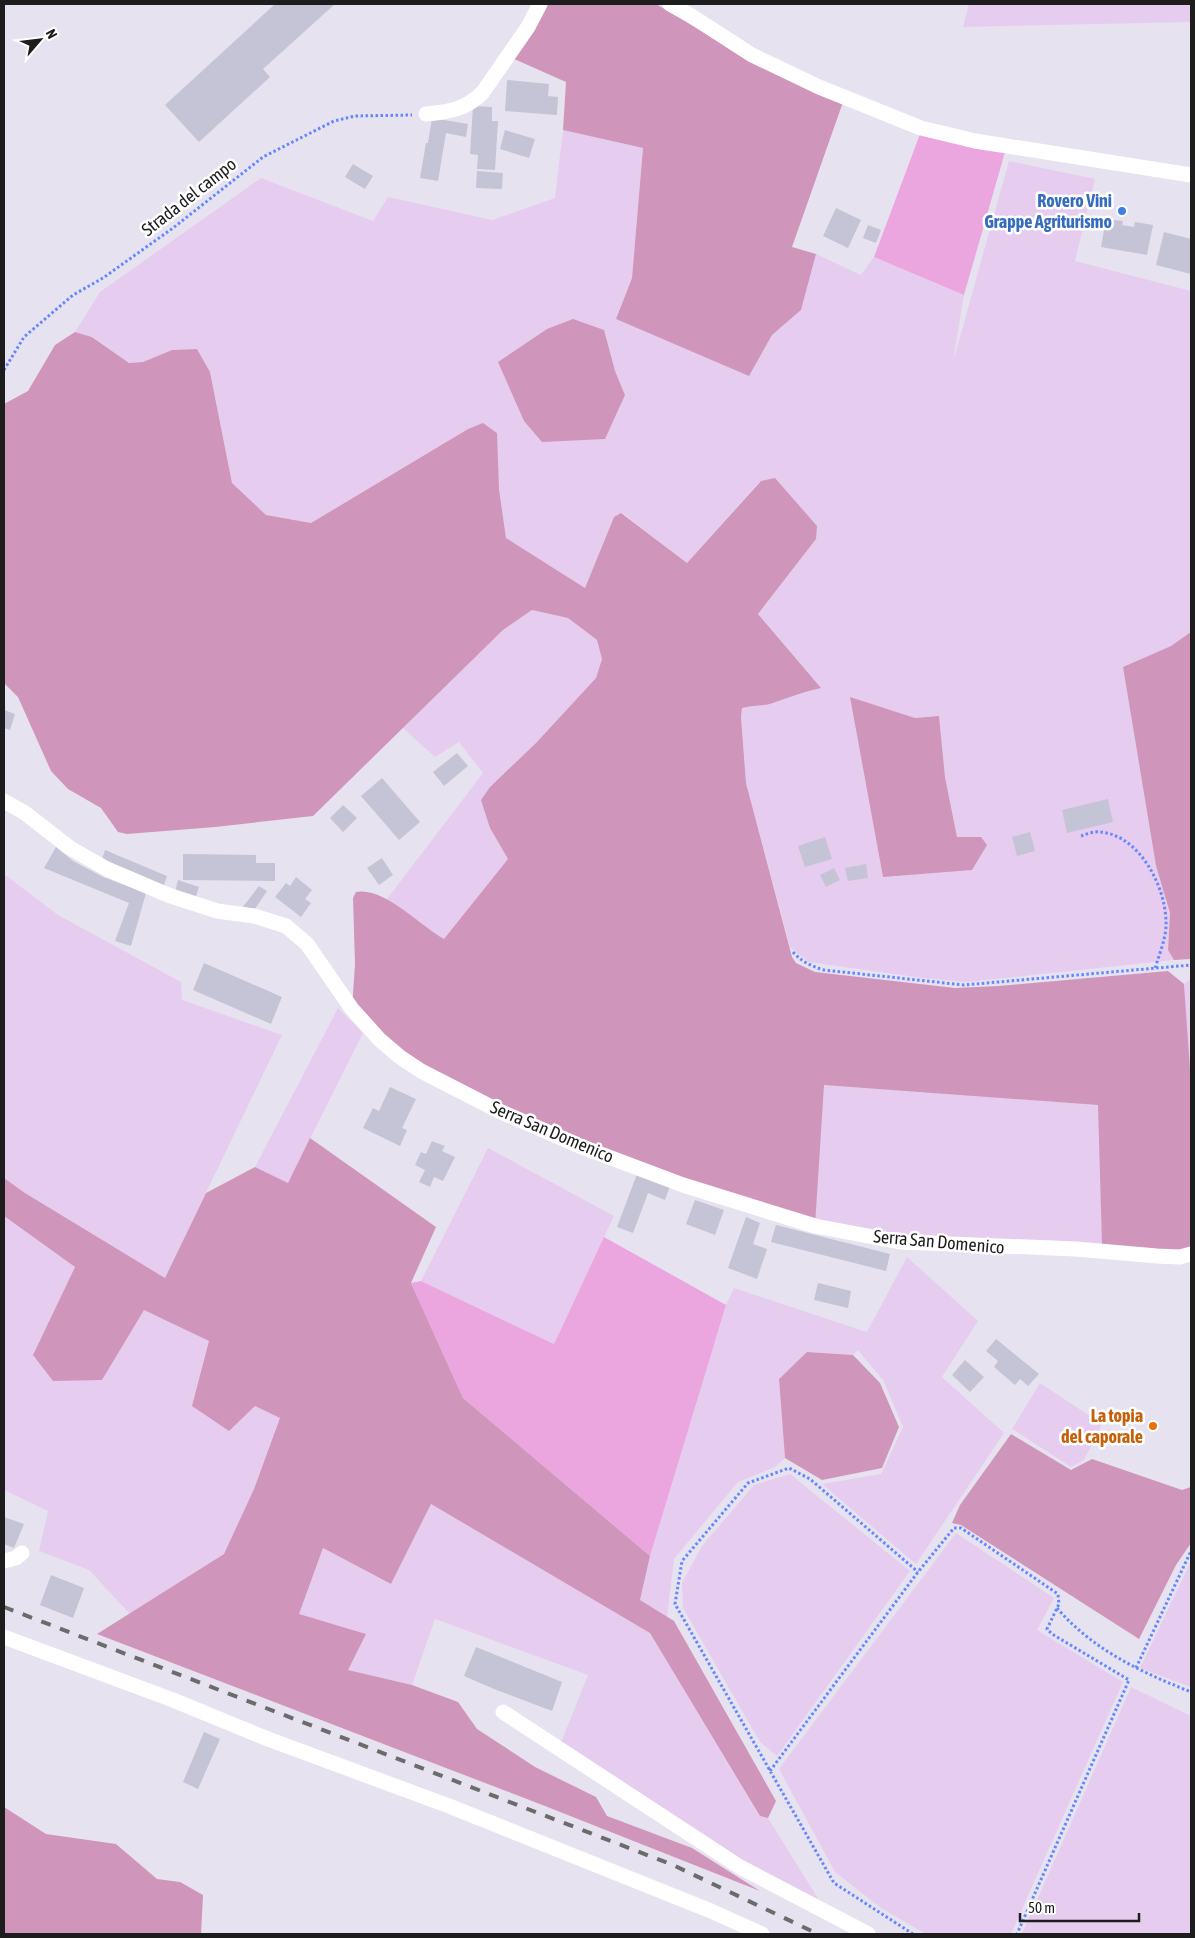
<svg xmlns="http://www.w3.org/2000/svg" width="1195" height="1938" font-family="'Asap Condensed',sans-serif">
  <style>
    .farmland { fill: #e6cdef; fill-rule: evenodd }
    .grass { fill: #eca6df }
    .forest { fill: #d095ba }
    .building { fill: #c5c3d6 }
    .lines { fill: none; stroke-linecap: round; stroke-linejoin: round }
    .path { stroke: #6387ff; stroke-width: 3; stroke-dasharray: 2.5 2.5; stroke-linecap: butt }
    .minor { stroke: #fff; stroke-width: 15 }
    .rail { stroke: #6b6b6b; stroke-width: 4; stroke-dasharray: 10 10; stroke-linecap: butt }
    .shop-dot { fill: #3f7fe0; stroke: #fff; stroke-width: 2 }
    .food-dot { fill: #e8710a; stroke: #fff; stroke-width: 2 }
    .labels { text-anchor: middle; stroke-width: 5; stroke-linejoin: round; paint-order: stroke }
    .street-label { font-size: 18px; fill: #1d1d1d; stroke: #fff }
    .shop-label { font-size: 18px; font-weight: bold; fill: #366cbe; stroke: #fff; text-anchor: end }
    .food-label { font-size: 18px; font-weight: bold; fill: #c56008; stroke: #fff; text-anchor: end }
  </style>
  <rect width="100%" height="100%" fill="#e7e2ef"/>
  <path class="farmland" d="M969 4H1191V22L963 27Z
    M563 130 643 148 632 278 616 319 749 375 772 335 801 310 816 254 861 275 874 257 964 295 953 362 1009 161 1095 179 1075 261 1191 291V633L1171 646 1123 667 1156 866 1170 913 1168 950 1174 960 967 982 923 978 809 962 790 947 746 783 741 717 742 708 750 705 768 704 821 688 758 614 816 539 760 481 687 563 622 513 614 517 585 588 506 538 499 489 468 429 311 523 266 515 232 483 210 372 197 349 172 350 143 362 129 363 93 337 75 332 100 292 261 178 373 221 388 197 492 220 555 198ZM573 319 615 371 625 395ZM851 698 915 718 939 716 945 777 957 837H981L883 876Z
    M532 610 568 618 597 640 602 659 596 678 536 743 490 787V828L508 859 444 940 387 899 483 773 459 742 435 757 403 728 503 630Z
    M4 874 58 915 181 982 182 1000 282 1035 165 1278 25 1193 4 1178Z
    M1191 979V1084H1190L1184 984Z
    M338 1008 363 1033 288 1183 255 1167Z
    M823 1084 1099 1105 1102 1246 896 1236 815 1223Z
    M488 1148 614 1216 554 1344 421 1281Z
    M4 1216 75 1267 33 1355 102 1380 143 1309 209 1341 255 1406 280 1418 254 1489 224 1554 130 1614 89 1570 39 1551 48 1511 4 1490Z
    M907 1257 978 1321 942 1377 1004 1433 916 1564 822 1484 881 1474 903 1427 883 1380 858 1350 853 1355 807 1352 779 1379 785 1458 775 1467 738 1482 674 1559 667 1617 640 1600 650 1556 726 1305 734 1288 867 1332Z
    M1040 1383 1102 1424 1084 1460 1071 1467 1012 1429Z
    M790 1474 910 1571 777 1756 760 1742 683 1608 682 1583 702 1546 754 1485Z
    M431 1504 651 1633 760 1816 768 1818 822 1905 741 1864 560 1745 588 1675 435 1619 412 1685 348 1670 299 1614 323 1548 391 1584Z
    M956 1533 1054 1598 1037 1630 1123 1682 1011 1934H926L881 1908 835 1872 779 1769Z
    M1191 1561V1687L1140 1668Z
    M1131 1687 1191 1716V1934H1022Z"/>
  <path class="grass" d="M920 134 1005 152 964 295 874 257Z
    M604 1237 726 1305 650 1556 463 1398 411 1283 421 1281 554 1344Z"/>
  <path class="forest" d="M544 4H656L725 45 843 102 792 247 816 254 801 310 772 335 749 376 616 319 632 278 643 148 563 130 566 82 512 58Z
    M573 319 604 330 615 371 625 395 605 439 542 442 524 421 498 362 547 329Z
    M75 332 92 337 129 363 143 362 172 350 197 349 210 372 232 483 266 515 311 523 468 429 483 423 497 433 499 489 506 538 585 588 614 517 621 513 687 563 761 481 775 478 817 526 816 539 758 614 821 688C804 692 787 698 770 704 761 706 752 705 742 708L741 717 746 783 792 957 796 963 815 972 955 988 999 986 1168 971 1184 984 1191 1084V1250L1167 1253 1102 1246 1098 1105 824 1085 815 1226 683 1185 421 1071 352 1009 355 964 353 898 356 892C383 886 421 926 444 939L508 859 490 828 481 800 490 787 536 743 596 678 602 659 597 640 568 618 532 610 503 630 313 816 215 827 127 834 118 832 101 808 68 789 51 771 18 697 4 683V404L28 391 55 345Z
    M1191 632V959L1174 960 1168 950 1170 913 1156 866 1123 667 1171 646Z
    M850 697 915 718 939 716 945 777 957 837H981L987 845 972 870 883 877Z
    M310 1138 436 1227 411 1283 463 1398 650 1556 640 1600 674 1621 776 1801 768 1818 760 1816 650 1633 431 1504 391 1584 323 1548 299 1614 366 1634 348 1670 412 1685 458 1702 477 1729 535 1767 596 1797 607 1816 692 1848 760 1891 545 1806 97 1634 224 1554 254 1489 280 1418 255 1406 229 1431 192 1406 209 1341 144 1310 102 1380 53 1381 33 1355 75 1267 4 1216V1178L25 1193 165 1278 206 1193 255 1167 288 1183Z
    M807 1352 853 1355 880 1383 899 1427 882 1468 822 1480 785 1458 779 1379Z
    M1011 1434 1071 1470 1092 1459 1182 1490 1191 1487V1543L1176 1565 1139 1639 961 1525 952 1523 960 1505Z
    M4 1807 46 1834 116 1844 157 1879 180 1882 203 1895 201 1934H4Z"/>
  <path class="building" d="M275 4H335L263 69 270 77 199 142 165 105Z
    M507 80 549 84 548 96 558 97 557 115 505 111Z
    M473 106 492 107V121H498L495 170 477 169 478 155 470 154Z
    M432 118 468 124 466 137 446 133 438 181 420 178 426 143H428Z
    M505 130 535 139 529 158 500 149Z
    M353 164 373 176 365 189 345 177Z
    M477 171 503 173 502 189 476 188Z
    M836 208 861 220 848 248 823 236Z
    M1106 219 1123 221 1122 225 1134 227 1135 222 1153 225 1147 255 1101 247Z
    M868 225 881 230 876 243 863 238Z
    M1164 232 1191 239V274L1156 265Z
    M4 710 15 714 10 730 4 728Z
    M457 753 468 766 444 786 433 772Z
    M382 778 420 822 399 840 361 796Z
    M1108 799 1113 822 1067 833 1062 810Z
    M343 805 357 818 343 832 330 818Z
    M1030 832 1035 851 1017 856 1012 837Z
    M825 837 832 859 805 867 798 846Z
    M56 847 73 861 103 877 146 893 131 946 115 941 129 903 44 868Z
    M105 850 167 876 163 888 101 862Z
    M183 854 256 855V863H275V881L183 880Z
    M382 858 393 875 379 885 367 868Z
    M866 864 868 878 848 881 845 868Z
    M834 868 840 880 826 887 820 875Z
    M296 877 312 890 305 899 311 903 301 917 275 897 286 883 290 886Z
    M178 880 199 887 195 899 175 892Z
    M259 886 267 891 255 909 242 908Z
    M204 963 282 997 271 1024 193 990Z
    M390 1087 416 1099 402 1128 407 1130 400 1146 363 1128 373 1108 379 1111Z
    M432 1141 445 1146 442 1151 455 1157 443 1181 434 1177 430 1187 419 1182 425 1170 415 1165 421 1152 426 1154Z
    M637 1174 670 1186 665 1200 648 1193 633 1233 617 1227Z
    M695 1200 724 1210 715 1235 686 1224Z
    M746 1217 760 1223 753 1244 767 1249 757 1279 728 1268Z
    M776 1225 890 1254 886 1271 771 1242Z
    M818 1283 851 1291 848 1308 814 1300Z
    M996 1339 1039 1374 1028 1386 1020 1379 1015 1385 994 1367 998 1361 986 1351Z
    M965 1360 984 1377 970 1392 952 1375Z
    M4 1517 24 1524 14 1548 4 1544Z
    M51 1575 84 1588 73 1618 40 1605Z
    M476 1647 562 1682 552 1711 494 1689 464 1676Z
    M204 1732 220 1739 198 1789 183 1782Z"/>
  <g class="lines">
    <path class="path" d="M4 370 24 337 73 295 103 278 173 228 263 157 334 121 355 116 412 115
      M1081 836C1087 834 1094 831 1100 832 1139 835 1165 885 1166 921 1167 937 1159 954 1155 969
      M793 952C802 962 811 966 824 970L964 985 1191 965
      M1057 1608C1093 1650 1141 1672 1191 1692
      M1136 1668 1191 1551
      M770 1771 918 1572 954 1528H961L1058 1594 1059 1604 1047 1629 1052 1634 1129 1680 1017 1934
      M913 1934 834 1883 675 1604 682 1561 748 1483 789 1468 810 1479 918 1572"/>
    <path class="minor" d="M670 4 690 15 752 55 819 87 921 128 975 141 1191 175
      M426 114C449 112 467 109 483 92L528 27 540 4
      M4 801 25 813 70 848 107 869 168 895 217 911 254 916 286 926 307 944 352 1009 380 1040 400 1057 421 1071 499 1111 582 1147 683 1185 815 1226 900 1242 1076 1249 1157 1256 1180 1257 1191 1254
      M4 1561 16 1558 22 1553
      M4 1637 173 1700 268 1739 449 1806 711 1911 762 1934
      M503 1712 740 1867 868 1934"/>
    <path class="rail" d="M4 1607 673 1865 818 1934"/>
  </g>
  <circle class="shop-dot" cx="1122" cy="211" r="5"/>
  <circle class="food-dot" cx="1153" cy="1426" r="5"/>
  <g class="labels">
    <g class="street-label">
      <text transform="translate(189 197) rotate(-38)" y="6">Strada del campo</text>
      <text transform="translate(552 1132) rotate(23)" y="6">Serra San Domenico</text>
      <text transform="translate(939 1242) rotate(5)" y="6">Serra San Domenico</text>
    </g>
    <g class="shop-label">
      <text x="1112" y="207">Rovero Vini<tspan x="1112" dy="21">Grappe Agriturismo</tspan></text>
    </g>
    <g class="food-label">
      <text x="1143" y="1422">La topia<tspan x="1143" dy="21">del caporale</tspan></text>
    </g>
  </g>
  <rect width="1195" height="1938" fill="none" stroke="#1d1d1d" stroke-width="10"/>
  <g transform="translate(40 40) rotate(62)" stroke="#ffffff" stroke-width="4" paint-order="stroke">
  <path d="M0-4L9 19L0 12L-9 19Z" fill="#1d1d1d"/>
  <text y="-8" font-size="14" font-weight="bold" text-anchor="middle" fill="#1d1d1d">N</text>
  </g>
  <path d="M1020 1913v8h119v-8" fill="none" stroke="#1d1d1d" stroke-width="2.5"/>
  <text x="1028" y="1913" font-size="15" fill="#1d1d1d" stroke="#ffffff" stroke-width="4" paint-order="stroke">50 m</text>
</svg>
